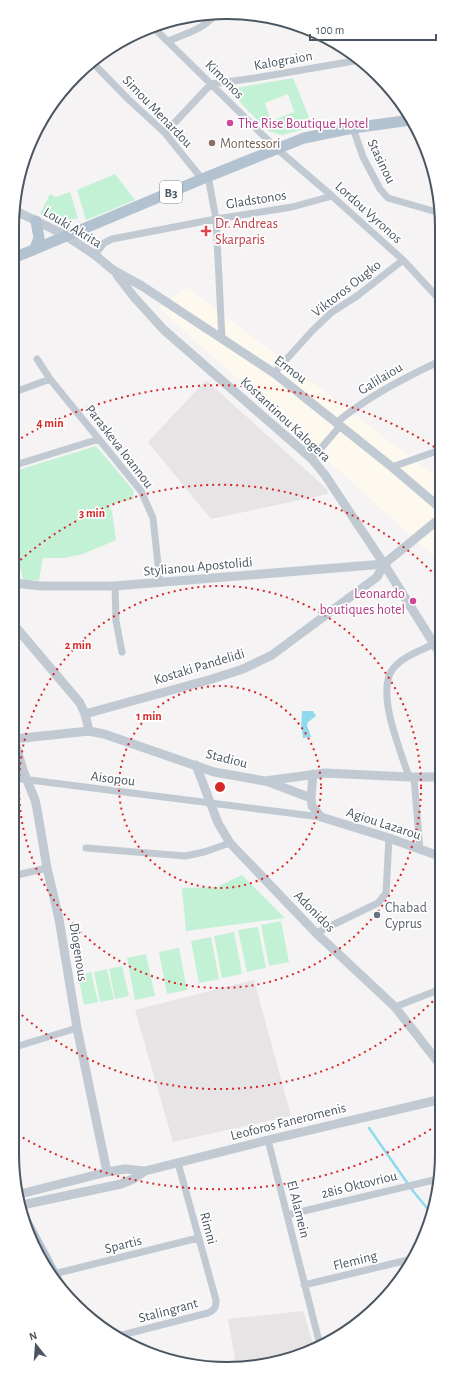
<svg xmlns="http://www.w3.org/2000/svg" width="454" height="1381" font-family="'Alegreya Sans',sans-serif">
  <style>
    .commercial { fill: #fdf9ef }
    .education { fill: #e6e4e5 }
    .green { fill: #c3f1d5; fill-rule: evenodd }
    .water { fill: #90daee }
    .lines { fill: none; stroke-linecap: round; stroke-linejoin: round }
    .stream { stroke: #90daee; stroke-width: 2.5 }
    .minor { stroke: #c1cad2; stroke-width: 7 }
    .tertiary { stroke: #c1cad2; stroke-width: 9 }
    .primary { stroke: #b3c2d1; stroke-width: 11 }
    .ring { fill: none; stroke: #d62828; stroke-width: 2; stroke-dasharray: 2 4 }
    .hotel-dot { fill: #d1479c; stroke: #fff; stroke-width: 1.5 }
    .education-dot { fill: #8d6e63; stroke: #fff; stroke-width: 1.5 }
    .health-dot { fill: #e0444e; stroke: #fff; stroke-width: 1.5 }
    .worship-dot { fill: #6b7280; stroke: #fff; stroke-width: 1.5 }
    .labels { text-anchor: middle; stroke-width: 3.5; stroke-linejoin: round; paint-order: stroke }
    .shield { fill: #fff; stroke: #808990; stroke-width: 1 }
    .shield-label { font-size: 13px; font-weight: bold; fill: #4a5661 }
    .street-label { font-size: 14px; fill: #4a5661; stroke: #fff }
    .hotel-label { font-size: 14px; fill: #b23c85; stroke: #fff; text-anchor: start }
    .education-label { font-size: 14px; fill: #785e54; stroke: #fff; text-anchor: start }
    .health-label { font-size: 14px; fill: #be3a42; stroke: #fff; text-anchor: start }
    .worship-label { font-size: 14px; fill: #5b616d; stroke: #fff; text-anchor: start }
    .rim { fill: none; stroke: #4a5661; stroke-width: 2 }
    .centre { fill: #d62828; stroke: #fff; stroke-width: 2 }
    .ring-label { font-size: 12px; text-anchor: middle; font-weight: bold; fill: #d62828; stroke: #fff; stroke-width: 3.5; stroke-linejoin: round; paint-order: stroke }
  </style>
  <rect width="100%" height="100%" fill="#f5f3f3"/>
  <path class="commercial" d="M187 287 439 479V561L159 308Z"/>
  <path class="education" d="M206 380 327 489 328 494 211 519 148 442Z
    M254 980 291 1116 173 1142 135 1010Z
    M303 1311 314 1347 282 1362 223 1366 235 1359 228 1319Z"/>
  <path class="green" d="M293 78 313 127 282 135 268 131 235 97 232 91 236 88ZM288 94 294 112 271 121 265 103Z
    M115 174 135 200 86 220 77 190Z
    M70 192 78 218C62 223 54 219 40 214L50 194 56 197Z
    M96 446 134 491 133 499 109 505 112 512 116 540 83 554 64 558H43L39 580H23L15 541V471Z
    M242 875 285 918 186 931 182 888 217 887Z
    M281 921 289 962 269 966 261 925Z
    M258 927 266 968 247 972 238 930Z
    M234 932 242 974 222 978 214 936Z
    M211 937 219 979 199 983 191 941Z
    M179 948 187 990 167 994 159 952Z
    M146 954 155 996 135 1000 127 958Z
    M122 966 129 996 115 999 109 969Z
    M107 969 114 999 100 1002 94 972Z
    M91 972 98 1002 84 1005 78 975Z"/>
  <path class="water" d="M302 711H313L316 716 308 722 307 725 311 737 303 738 302 730 301 728Z"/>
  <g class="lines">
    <path class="stream" d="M369 1128 413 1191 431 1213"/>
    <path class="minor" d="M155 29 276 148 332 196 403 260 440 300
      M168 41C184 34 202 30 214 16
      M93 63 128 99 165 133 202 179
      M353 128 363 157 380 189 388 198 440 213
      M165 133 211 84 255 78 360 60
      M208 176 216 219 222 339
      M95 255 104 243 112 239 216 219 292 207 332 196
      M37 359 50 379 141 491 153 518 160 583
      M274 373 313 330 332 312 357 296 403 260
      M15 392 50 379
      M336 423C367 397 404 378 440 361
      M312 459 340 426
      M15 465 99 439
      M392 467 440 450
      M115 586 116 621 122 652
      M409 777C401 752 376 694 392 670 401 657 420 651 434 644
      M14 778 321 817
      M414 778 420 850
      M86 848 185 856 204 852 230 843
      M13 876 47 868
      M316 933 378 903 386 893 389 838
      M395 1007 438 990
      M12 1048 77 1028
      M268 1140 320 1345
      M287 1215 438 1179
      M54 1274 198 1238
      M304 1285 412 1259
      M118 1336 208 1313C215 1310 216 1307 216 1300L178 1163"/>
    <path class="tertiary" d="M16 211 65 235 95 255 113 270 142 286 274 373 392 467 439 507
      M117 275 134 297 164 330 312 459 325 475 384 564 439 652
      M384 564 439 519
      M14 583 42 586H115L384 564
      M14 625 80 703 85 714 89 731
      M85 714 212 679 243 669 272 655 377 577 384 564
      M14 739 23 770 35 800 37 809 47 868 59 919 77 1028 107 1172
      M14 739 89 731 104 734 214 772 265 781 325 773 409 777H439
      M196 765 218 823 230 843 316 933 395 1007 438 1062
      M313 774 311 798 312 806 321 817 389 838 439 856
      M266 781 311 798
      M20 1194 107 1172 125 1169 145 1171 268 1140 438 1100
      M22 1205 121 1184 133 1179 145 1171"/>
    <path class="primary" d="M35 248 39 238 36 221
      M16 257 202 179 304 138 353 128 411 120
      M26 1222 61 1288"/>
  </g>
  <g class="ring">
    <circle cx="220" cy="787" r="101"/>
    <circle cx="220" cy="787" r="201"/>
    <path d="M437 997A302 302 0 0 1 14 1008M16 564A302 302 0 0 1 439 579"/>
    <path d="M436 1126A402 402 0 0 1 13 1132M16 441A402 402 0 0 1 439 450"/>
  </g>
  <g class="hotel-dot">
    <circle cx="230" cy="123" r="4"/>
    <circle cx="413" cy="601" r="4"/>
  </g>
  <circle class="education-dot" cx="212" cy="143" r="4"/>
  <path class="health-dot" d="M204 225h4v4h4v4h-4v4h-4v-4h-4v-4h4z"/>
  <circle class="worship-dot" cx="377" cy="915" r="4"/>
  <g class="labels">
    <rect class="shield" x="160" y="181" width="22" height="22" rx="3"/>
    <g class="shield-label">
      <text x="171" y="197">B3</text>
    </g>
    <g class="street-label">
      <text transform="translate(283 60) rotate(-10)" y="5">Kalograion</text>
      <text transform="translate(225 79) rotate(45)" y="5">Kimonos</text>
      <text transform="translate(158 111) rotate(46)" y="5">Simou Menardou</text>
      <text transform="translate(382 161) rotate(64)" y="5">Stasinou</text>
      <text transform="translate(256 199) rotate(-9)" y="5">Gladstonos</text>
      <text transform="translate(369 212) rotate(42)" y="5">Lordou Vyronos</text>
      <text transform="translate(73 227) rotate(31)" y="5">Louki Akrita</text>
      <text transform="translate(346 288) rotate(-38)" y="5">Viktoros Ougko</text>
      <text transform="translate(291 369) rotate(37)" y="5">Ermou</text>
      <text transform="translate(380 378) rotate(-31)" y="5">Galilaiou</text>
      <text transform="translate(286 419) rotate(43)" y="5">Kostantinou Kalogera</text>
      <text transform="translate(120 446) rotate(52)" y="5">Paraskeva Ioannou</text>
      <text transform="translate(198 566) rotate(-5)" y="5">Stylianou Apostolidi</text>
      <text transform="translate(199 666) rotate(-17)" y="5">Kostaki Pandelidi</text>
      <text transform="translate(227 758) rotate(14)" y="5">Stadiou</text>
      <text transform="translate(113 778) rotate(7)" y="5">Aisopou</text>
      <text transform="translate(384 823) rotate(18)" y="5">Agiou Lazarou</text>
      <text transform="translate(315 911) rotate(45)" y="5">Adonidos</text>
      <text transform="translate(79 952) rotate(81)" y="5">Diogenous</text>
      <text transform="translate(288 1121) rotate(-14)" y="5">Leoforos Faneromenis</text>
      <text transform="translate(359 1184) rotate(-14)" y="5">28is Oktovriou</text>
      <text transform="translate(299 1209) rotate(76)" y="5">El Alamein</text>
      <text transform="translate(209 1228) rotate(75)" y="5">Rimni</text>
      <text transform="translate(123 1244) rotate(-14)" y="5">Spartis</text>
      <text transform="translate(355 1260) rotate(-14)" y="5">Fleming</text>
      <text transform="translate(168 1310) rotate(-15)" y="5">Stalingrant</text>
    </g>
    <g class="hotel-label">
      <text x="238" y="128">The Rise Boutique Hotel</text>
      <text x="405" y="598" text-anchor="end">Leonardo<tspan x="405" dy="16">boutiques hotel</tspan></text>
    </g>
    <g class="education-label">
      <text x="220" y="148">Montessori</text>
    </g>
    <g class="health-label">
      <text x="215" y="228">Dr. Andreas<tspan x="215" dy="16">Skarparis</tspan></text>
    </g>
    <g class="worship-label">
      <text x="385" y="912">Chabad<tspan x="385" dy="16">Cyprus</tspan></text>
    </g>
  </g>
  <path d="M0 0H454V1381H0ZM227 19H227A208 208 0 0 1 435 227V1154A208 208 0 0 1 227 1362H227A208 208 0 0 1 19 1154V227A208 208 0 0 1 227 19Z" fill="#fff" fill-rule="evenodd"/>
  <path class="rim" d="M227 19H227A208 208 0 0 1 435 227V1154A208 208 0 0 1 227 1362H227A208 208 0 0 1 19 1154V227A208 208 0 0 1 227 19Z"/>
  <circle cx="220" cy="787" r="6" class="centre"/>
  <g class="ring-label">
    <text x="50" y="427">4 min</text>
    <text x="92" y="517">3 min</text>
    <text x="78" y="649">2 min</text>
    <text x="149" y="720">1 min</text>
  </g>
  <g transform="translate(36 1345) rotate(343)" stroke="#ffffff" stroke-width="3" paint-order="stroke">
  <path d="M0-3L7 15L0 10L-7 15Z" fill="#4a5661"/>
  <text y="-6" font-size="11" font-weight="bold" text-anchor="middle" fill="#4a5661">N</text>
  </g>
  <path d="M310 34v6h126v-6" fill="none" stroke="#4a5661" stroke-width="2"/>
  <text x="316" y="34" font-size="12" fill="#4a5661" stroke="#ffffff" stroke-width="3" paint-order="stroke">100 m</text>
</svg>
